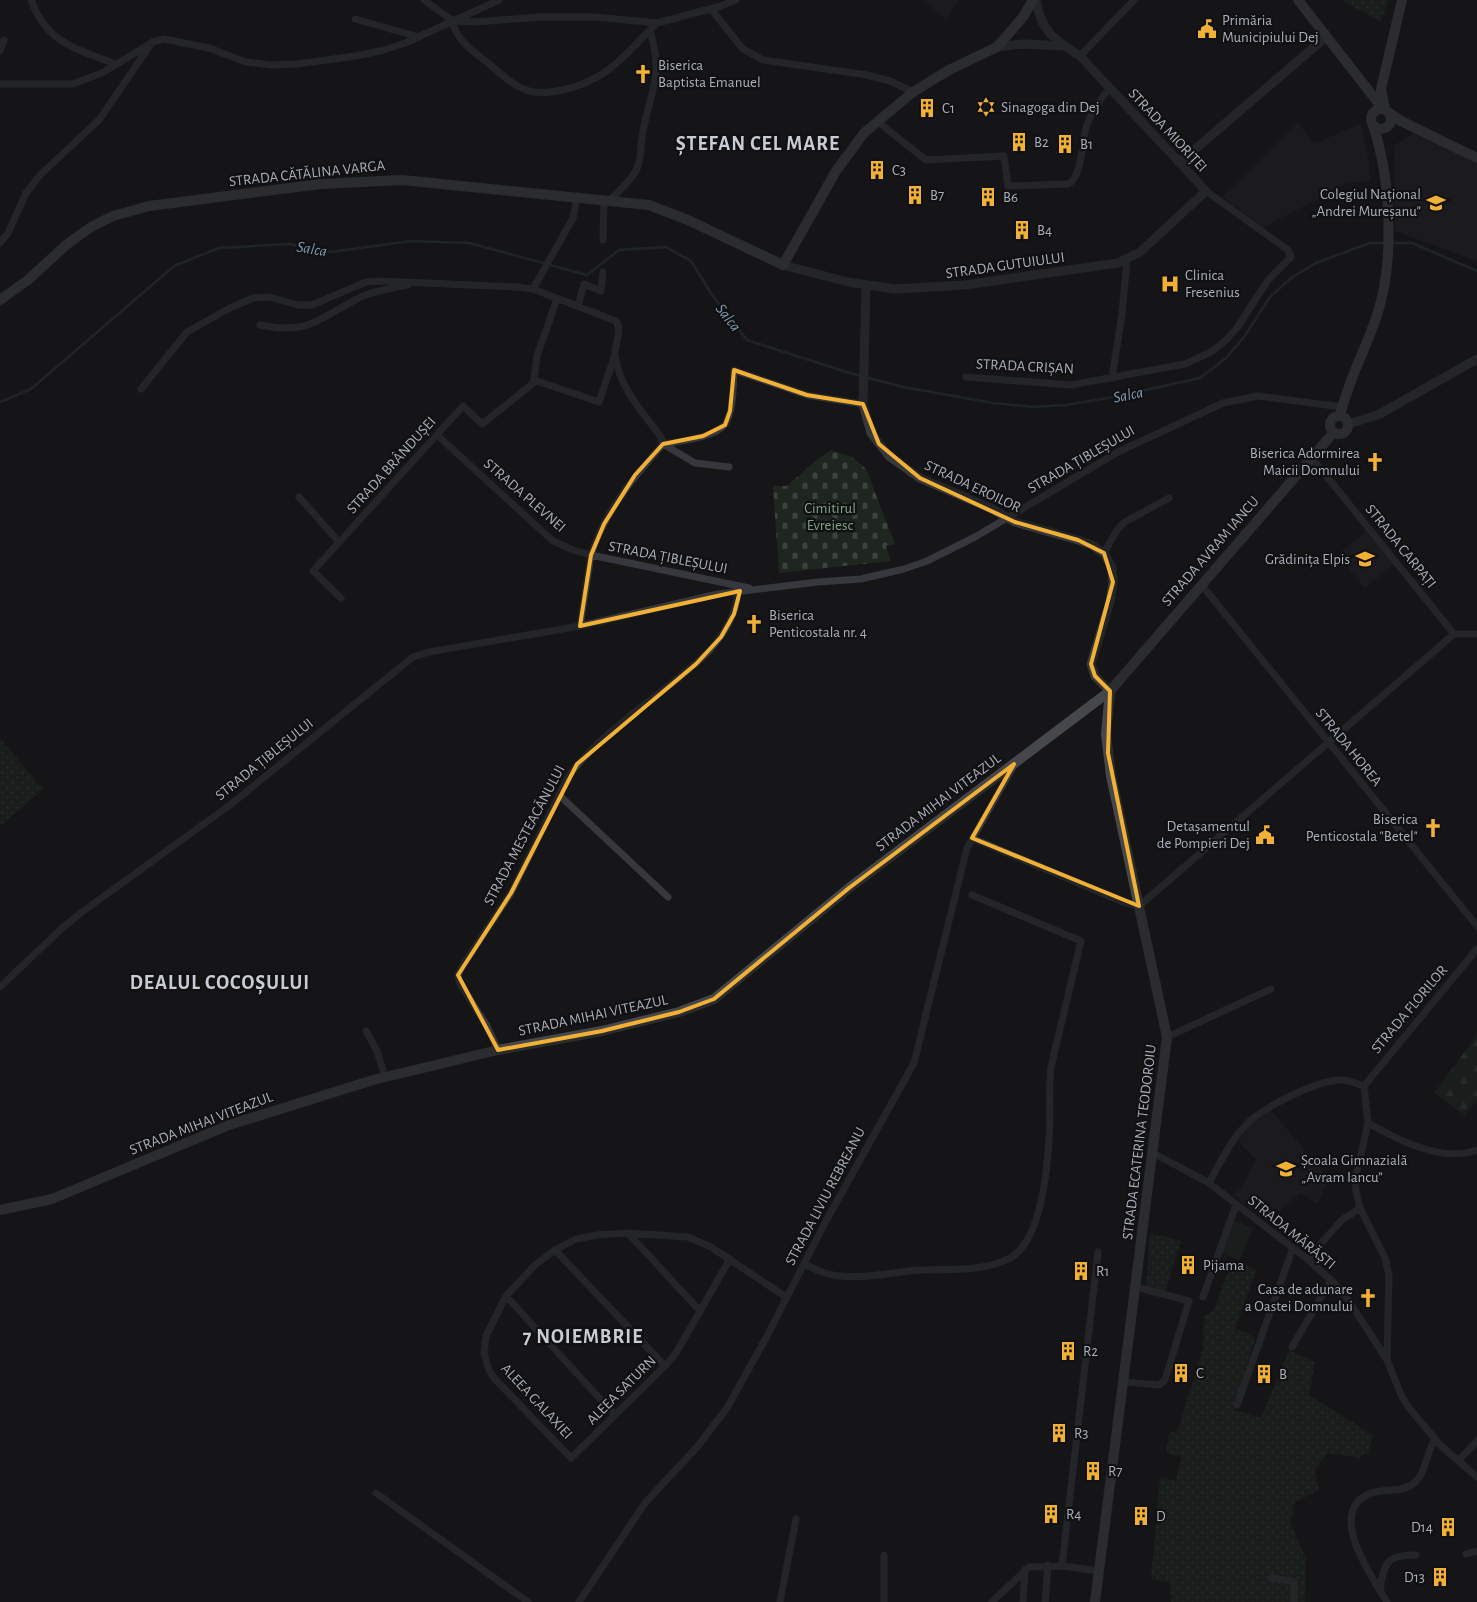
<svg xmlns="http://www.w3.org/2000/svg" width="1477" height="1602" font-family="'Alegreya Sans',sans-serif">
  <style>
    .built { fill: #222225 }
    .grass { fill: url(#grass-dots) }
    .forest { fill: url(#forest-firs) }
    .cemetery { fill: url(#cemetery-stones) }
    .garden { fill: #1e261f }
    .lines { fill: none; stroke-linecap: round; stroke-linejoin: round }
    .stream { stroke: #2c353c; stroke-width: 2.5 }
    .minor { stroke: #37383d; stroke-width: 7 }
    .tertiary { stroke: #37383d; stroke-width: 9 }
    .secondary { stroke: #45474d; stroke-width: 10 }
    .marked { fill: none; stroke: #f2b134; stroke-width: 4; stroke-linejoin: round }
    .labels { text-anchor: middle; stroke-width: 4.5; stroke-linejoin: round; paint-order: stroke }
    .poi-label { font-size: 15px; fill: #a8adb8; stroke: #111113; text-anchor: start }
    .street-label { font-size: 15px; fill: #a8adb8; stroke: #111113 }
    .park-label { font-size: 15px; fill: #7fa381; stroke: #111113 }
    .water-label { font-size: 16px; font-style: italic; fill: #7f9bb3; stroke: #111113 }
    .district-label { font-size: 20px; font-weight: bold; letter-spacing: 1px; fill: #c9ccd4; stroke: #111113 }
  </style>
  <defs>
    <pattern id="grass-dots" width="8" height="8" patternUnits="userSpaceOnUse" patternTransform="scale(1.25)"><rect width="8" height="8" fill="#1e261f"/><path d="M2 2h.1M6 6h.1" fill="none" stroke="#3c433d" stroke-width="1.8" stroke-linecap="round"/></pattern>
    <pattern id="forest-firs" width="22" height="20" patternUnits="userSpaceOnUse" patternTransform="scale(1.25)"><rect width="22" height="20" fill="#1e261f"/><path d="M5 1l3.5 6h-7zM16 11l3.5 6h-7z" fill="#3c433d"/></pattern>
    <pattern id="cemetery-stones" width="16" height="16" patternUnits="userSpaceOnUse" patternTransform="scale(1.25)"><rect width="16" height="16" fill="#1e261f"/><path d="M2 7V4a2 2 0 0 1 4 0v3zM10 15v-3a2 2 0 0 1 4 0v3z" fill="#3c433d"/></pattern>
  </defs>
  <rect width="100%" height="100%" fill="#161618"/>
  <path class="built" d="M923 0H959L946 20Z
    M1298 122 1314 144 1361 123 1369 163 1370 181 1347 183 1263 228 1222 197Z
    M1414 132 1477 164V261L1395 231 1394 146Z
    M1366 531 1394 564 1365 588 1337 555Z
    M1271 1110 1329 1179 1317 1204 1301 1193 1280 1211 1276 1208 1265 1220 1233 1195 1242 1186 1256 1159 1238 1141 1252 1123Z"/>
  <path class="grass" d="M1342 0H1388L1381 22Z
    M0 739 44 789 0 826Z
    M1150 1233 1181 1241 1165 1293 1146 1288Z
    M1232 1261 1257 1269 1235 1328 1255 1337 1234 1410 1261 1418 1289 1350 1315 1362 1309 1395 1373 1435 1368 1453 1359 1458 1328 1453 1315 1470 1319 1490 1294 1503 1291 1523 1306 1560 1305 1602H1171L1170 1582 1151 1579 1160 1477 1176 1481 1181 1457 1166 1453 1169 1433 1178 1430 1203 1349 1204 1316 1214 1310Z"/>
  <path class="forest" d="M1477 1035V1100L1465 1116 1434 1093Z"/>
  <path class="cemetery" d="M831 450 852 457 866 469 895 544 886 546 891 561 779 573 773 486H787L814 462Z"/>
  <path class="garden" d="M1234 1221 1253 1228 1240 1260 1221 1253Z"/>
  <g class="lines">
    <path class="stream" d="M1391 243H1412L1477 271
      M0 402 31 389 174 266 219 248 289 244 331 252 411 241 469 243 587 275 619 250 666 247 691 261 712 295 747 340 846 372 903 387 993 403 1033 407 1066 405 1119 396 1200 378 1226 358 1244 337 1270 297 1291 278 1316 263 1370 243H1385"/>
    <path class="minor" d="M31 0C47 44 76 48 115 64
      M424 0 453 21
      M711 9 743 49 763 60 867 75 890 81 913 92
      M355 19 419 37
      M453 21C455 40 474 52 488 63 500 73 513 86 529 91 539 94 553 92 563 90 609 80 626 53 657 23
      M456 21 476 22 540 17H595L657 23 721 6 736 0
      M0 51 4 40
      M1080 56 1134 0
      M0 84H73L102 73 153 42 164 39 209 48 246 62 271 65 297 64 356 56 384 50 405 43 499 0
      M877 121 926 160 1004 156 1008 186 1068 184C1083 177 1081 140 1087 125 1092 111 1100 99 1110 88
      M609 201C619 191 630 182 637 169 642 157 640 144 643 131 651 88 664 77 650 31
      M603 240 604 200
      M0 243 8 233 26 193 40 175 99 120 151 44
      M533 289 573 218 577 197
      M578 306 584 284 601 291 603 272
      M260 325C313 336 320 316 363 296 378 290 392 288 408 285
      M966 377 1071 385 1185 364 1211 352 1225 341 1237 328 1268 280 1291 257 1288 250 1206 191
      M1112 378 1122 314 1127 259
      M534 380 599 402 615 355
      M141 389 187 332 230 308 253 298 269 297 298 305H312L366 282 381 281 516 287 533 289 616 321C623 332 614 344 615 355 619 387 643 413 661 437L663 444
      M437 435 553 541 573 550 591 555C604 512 634 477 663 444
      M663 444C677 442 717 437 725 424 734 409 733 387 734 370L807 395 863 404
      M663 444 695 463 729 467
      M1311 457 1454 634
      M299 497 339 542
      M1104 553 1117 530 1125 522 1169 498
      M1201 584 1477 926
      M341 598 313 571 463 406 482 424 531 385 534 380 537 356 557 299
      M580 626 591 555 749 588
      M1454 634H1477
      M559 795 668 897
      M972 838 1123 902 1139 906 1454 634
      M0 987 61 929 82 912 230 805 413 657 429 652 580 626 718 594 818 582 861 579 904 569 927 561 975 537 1118 452 1223 403 1258 396 1342 407
      M366 1031 377 1051 385 1077
      M1167 1037 1271 989
      M498 1050 487 1026 459 982 458 975 463 965 511 893 568 777C606 725 665 695 710 650 725 632 736 615 738 591
      M1364 1086 1368 1123 1355 1180 1356 1191 1360 1208 1385 1258 1389 1275 1387 1360
      M1364 1086 1477 949
      M1368 1123C1398 1140 1442 1163 1477 1150
      M1153 1153 1209 1183 1307 1259 1331 1280 1345 1295 1387 1360 1402 1397 1410 1409 1440 1445 1477 1477
      M1209 1183C1220 1163 1230 1141 1246 1125 1261 1108 1319 1079 1342 1080 1349 1080 1357 1084 1364 1086
      M628 1233 700 1311
      M555 1250 665 1366
      M730 1259 676 1353 665 1366 571 1458 494 1378 489 1370 484 1353 486 1336 506 1296 535 1265 555 1250 576 1239 597 1235 628 1233 688 1237 711 1247 786 1297
      M1307 1259 1342 1220 1360 1208
      M804 1264C811 1267 818 1271 825 1273 854 1282 890 1272 920 1270 949 1269 984 1272 1010 1258 1041 1241 1047 1172 1049 1139 1051 1115 1048 1091 1051 1067L1081 941 972 895
      M506 1296 615 1415
      M1203 1297 1236 1205
      M1292 1347 1331 1280
      M1124 1382 1159 1385 1165 1380 1189 1301 1136 1287
      M1237 1405 1293 1248
      M1458 1461 1477 1441
      M376 1493 528 1602
      M1466 1554 1477 1551
      M1062 1566 1098 1252
      M1272 1578 1294 1582V1602
      M1380 1590C1384 1562 1387 1555 1416 1555
      M579 1602 645 1503 697 1447 727 1408 766 1338 826 1221 914 1063 967 848 1013 767
      M780 1602 796 1519
      M884 1602V1555
      M992 1602 1029 1567 1062 1566 1099 1571
      M1023 1602 1025 1570
      M1045 1602 1048 1565
      M1387 1602C1372 1577 1326 1513 1369 1494 1383 1487 1401 1494 1414 1483 1427 1472 1426 1452 1435 1439"/>
    <path class="tertiary" d="M997 47 1023 44 1063 46
      M1179 163 1326 37
      M783 265 848 282 895 289 965 285 1118 263 1140 252 1206 191 1080 56C1055 40 1041 32 1036 0
      M866 285 863 404 871 433 889 456 920 478 992 509 1015 522 1078 540 1092 545 1104 553 1112 567 1113 582 1110 602 1091 664 1095 676 1110 691
      M1348 424 1378 415 1477 359"/>
    <path class="secondary" d="M1298 0 1383 109
      M1385 109 1381 89 1402 0
      M1371 119a10 10 0 1 1 20 0a10 10 0 1 1-20 0Z
      M1387 111 1401 121 1477 158
      M0 300 28 280 66 245 91 227 113 216 149 206 321 184 402 180 649 205 688 220 783 265 836 171 864 133 913 92 949 70 997 47 1023 17 1033 0
      M1340 416C1348 380 1366 349 1377 315 1395 262 1391 175 1372 123
      M1330 425a9 9 0 1 1 18 0a9 9 0 1 1-18 0Z
      M0 1210 52 1199 229 1125 373 1080 498 1050 602 1031 679 1012 714 999 849 888 1110 691 1334 432
      M1095 1602 1167 1037 1111 776 1106 734 1110 691"/>
  </g>
  <path d="M0 0H1477V1602H0ZM734 370 807 395 863 404 879 444 920 478 1015 522 1078 540 1104 553 1113 582 1091 664 1095 676 1110 691 1108 753 1139 906 972 838 1014 764 849 888 714 999 679 1012 602 1031 498 1050 458 975 511 893 577 764 696 664 721 637 734 614 740 591 580 626 591 555 604 524 635 475 663 444 703 436 725 425 730 411Z" fill="#161618" fill-opacity=".55" fill-rule="evenodd"/>
  <path class="marked" d="M734 370 807 395 863 404 879 444 920 478 1015 522 1078 540 1104 553 1113 582 1091 664 1095 676 1110 691 1108 753 1139 906 972 838 1014 764 849 888 714 999 679 1012 602 1031 498 1050 458 975 511 893 577 764 696 664 721 637 734 614 740 591 580 626 591 555 604 524 635 475 663 444 703 436 725 425 730 411Z"/>
  <defs>
    <g id="civic-bare" transform="scale(1.5)"><path d="M-.6-6.5H3V-4.5H.6V-3L4-1V1h2V6H-6V1h2V-1L-.6-3ZM-1.2 2.5V6h2.4V2.5Z" fill="#f2b134" stroke="#111113" stroke-width="2.5" paint-order="stroke"/></g>
    <g id="church-bare" transform="scale(1.5)"><path d="M-1.2-6h2.4v3.5h3.3v2.4h-3.3V6h-2.4V-.1h-3.3v-2.4h3.3Z" fill="#f2b134" stroke="#111113" stroke-width="2.5" paint-order="stroke"/></g>
    <g id="synagogue-bare" transform="scale(1.5)"><path d="M0-6.5L5.6 3.2H-5.6ZM0 6.5L5.6-3.2H-5.6Z" fill="#f2b134" stroke="#111113" stroke-width="2.5" paint-order="stroke"/></g>
    <g id="building-bare" transform="scale(1.5)"><path d="M-4-6H4V6H1V3H-1V6H-4ZM-2.5-4.3h1.7v1.8h-1.7ZM.8-4.3h1.7v1.8H.8ZM-2.5-1h1.7V.8h-1.7ZM.8-1h1.7V.8H.8Z" fill="#f2b134" stroke="#111113" stroke-width="2.5" paint-order="stroke"/></g>
    <g id="school-bare" transform="scale(1.5)"><path d="M0-5L7-2L0 1L-7-2ZM-4 1L0 2.5L4 1V4Q0 6-4 4Z" fill="#f2b134" stroke="#111113" stroke-width="2.5" paint-order="stroke"/></g>
    <g id="hospital-bare" transform="scale(1.5)"><path d="M-5-5h3v3.5h4V-5h3V5h-3V1.5h-4V5h-3Z" fill="#f2b134" stroke="#111113" stroke-width="2.5" paint-order="stroke"/></g>
  </defs>
  <g fill-rule="evenodd">
    <use href="#civic-bare" x="1207" y="29"/>
    <use href="#church-bare" x="643" y="74"/>
    <use href="#synagogue-bare" x="986" y="107"/>
    <use href="#building-bare" x="927" y="108"/>
    <use href="#building-bare" x="1019" y="142"/>
    <use href="#building-bare" x="1065" y="144"/>
    <use href="#building-bare" x="877" y="170"/>
    <use href="#building-bare" x="915" y="195"/>
    <use href="#building-bare" x="988" y="197"/>
    <use href="#school-bare" x="1436" y="203"/>
    <use href="#building-bare" x="1022" y="230"/>
    <use href="#hospital-bare" x="1170" y="284"/>
    <use href="#church-bare" x="1375" y="462"/>
    <use href="#school-bare" x="1365" y="559"/>
    <use href="#church-bare" x="754" y="624"/>
    <use href="#church-bare" x="1433" y="828"/>
    <use href="#civic-bare" x="1265" y="835"/>
    <use href="#school-bare" x="1286" y="1169"/>
    <use href="#building-bare" x="1188" y="1265"/>
    <use href="#building-bare" x="1081" y="1271"/>
    <use href="#church-bare" x="1368" y="1298"/>
    <use href="#building-bare" x="1068" y="1351"/>
    <use href="#building-bare" x="1181" y="1373"/>
    <use href="#building-bare" x="1264" y="1374"/>
    <use href="#building-bare" x="1059" y="1433"/>
    <use href="#building-bare" x="1093" y="1471"/>
    <use href="#building-bare" x="1051" y="1514"/>
    <use href="#building-bare" x="1141" y="1516"/>
    <use href="#building-bare" x="1448" y="1527"/>
    <use href="#building-bare" x="1440" y="1577"/>
  </g>
  <g class="labels">
    <g class="poi-label">
      <text x="1222" y="25">Primăria<tspan x="1222" dy="17">Municipiului Dej</tspan></text>
      <text x="658" y="70">Biserica<tspan x="658" dy="17">Baptista Emanuel</tspan></text>
      <text x="1001" y="112">Sinagoga din Dej</text>
      <text x="942" y="113">C1</text>
      <text x="1034" y="147">B2</text>
      <text x="1080" y="149">B1</text>
      <text x="892" y="175">C3</text>
      <text x="1421" y="199" text-anchor="end">Colegiul Național<tspan x="1421" dy="17">„Andrei Mureșanu”</tspan></text>
      <text x="930" y="200">B7</text>
      <text x="1003" y="202">B6</text>
      <text x="1037" y="235">B4</text>
      <text x="1185" y="280">Clinica<tspan x="1185" dy="17">Fresenius</tspan></text>
      <text x="1360" y="458" text-anchor="end">Biserica Adormirea<tspan x="1360" dy="17">Maicii Domnului</tspan></text>
      <text x="1350" y="564" text-anchor="end">Grădinița Elpis</text>
      <text x="769" y="620">Biserica<tspan x="769" dy="17">Penticostala nr. 4</tspan></text>
      <text x="1418" y="824" text-anchor="end">Biserica<tspan x="1418" dy="17">Penticostala "Betel"</tspan></text>
      <text x="1250" y="831" text-anchor="end">Detașamentul<tspan x="1250" dy="17">de Pompieri Dej</tspan></text>
      <text x="1301" y="1165">Școala Gimnazială<tspan x="1301" dy="17">„Avram Iancu”</tspan></text>
      <text x="1203" y="1270">Pijama</text>
      <text x="1096" y="1276">R1</text>
      <text x="1353" y="1294" text-anchor="end">Casa de adunare<tspan x="1353" dy="17">a Oastei Domnului</tspan></text>
      <text x="1083" y="1356">R2</text>
      <text x="1196" y="1378">C</text>
      <text x="1279" y="1379">B</text>
      <text x="1074" y="1438">R3</text>
      <text x="1108" y="1476">R7</text>
      <text x="1066" y="1519">R4</text>
      <text x="1156" y="1521">D</text>
      <text x="1433" y="1532" text-anchor="end">D14</text>
      <text x="1425" y="1582" text-anchor="end">D13</text>
    </g>
    <g class="street-label">
      <text transform="translate(1168 130) rotate(47)" y="5">STRADA MIORIȚEI</text>
      <text transform="translate(307 173) rotate(-6)" y="5">STRADA CĂTĂLINA VARGA</text>
      <text transform="translate(1005 265) rotate(-8)" y="5">STRADA GUTUIULUI</text>
      <text transform="translate(1025 366) rotate(3)" y="5">STRADA CRIȘAN</text>
      <text transform="translate(1081 459) rotate(-30)" y="5">STRADA ȚIBLEȘULUI</text>
      <text transform="translate(391 465) rotate(-48)" y="5">STRADA BRÂNDUȘEI</text>
      <text transform="translate(973 486) rotate(25)" y="5">STRADA EROILOR</text>
      <text transform="translate(525 495) rotate(41)" y="5">STRADA PLEVNEI</text>
      <text transform="translate(1401 546) rotate(51)" y="5">STRADA CARPAȚI</text>
      <text transform="translate(1210 551) rotate(-49)" y="5">STRADA AVRAM IANCU</text>
      <text transform="translate(668 557) rotate(11)" y="5">STRADA ȚIBLEȘULUI</text>
      <text transform="translate(1349 747) rotate(51)" y="5">STRADA HOREA</text>
      <text transform="translate(264 759) rotate(-39)" y="5">STRADA ȚIBLEȘULUI</text>
      <text transform="translate(938 802) rotate(-37)" y="5">STRADA MIHAI VITEAZUL</text>
      <text transform="translate(524 835) rotate(-62)" y="5">STRADA MESTEACĂNULUI</text>
      <text transform="translate(1409 1009) rotate(-50)" y="5">STRADA FLORILOR</text>
      <text transform="translate(593 1015) rotate(-12)" y="5">STRADA MIHAI VITEAZUL</text>
      <text transform="translate(201 1123) rotate(-21)" y="5">STRADA MIHAI VITEAZUL</text>
      <text transform="translate(1139 1142) rotate(-83)" y="5">STRADA ECATERINA TEODOROIU</text>
      <text transform="translate(825 1196) rotate(-62)" y="5">STRADA LIVIU REBREANU</text>
      <text transform="translate(1292 1232) rotate(39)" y="5">STRADA MĂRĂȘTI</text>
      <text transform="translate(621 1390) rotate(-45)" y="5">ALEEA SATURN</text>
      <text transform="translate(537 1401) rotate(47)" y="5">ALEEA GALAXIEI</text>
    </g>
    <g class="park-label">
      <text x="830" y="513">Cimitirul<tspan x="830" dy="17">Evreiesc</tspan></text>
    </g>
    <g class="water-label">
      <text transform="translate(312 248) rotate(10)" y="6">Salca</text>
      <text transform="translate(729 317) rotate(52)" y="6">Salca</text>
      <text transform="translate(1128 394) rotate(-11)" y="6">Salca</text>
    </g>
    <g class="district-label">
      <text x="758" y="150">ȘTEFAN CEL MARE</text>
      <text x="220" y="989">DEALUL COCOȘULUI</text>
      <text x="583" y="1343">7 NOIEMBRIE</text>
    </g>
  </g>
</svg>
